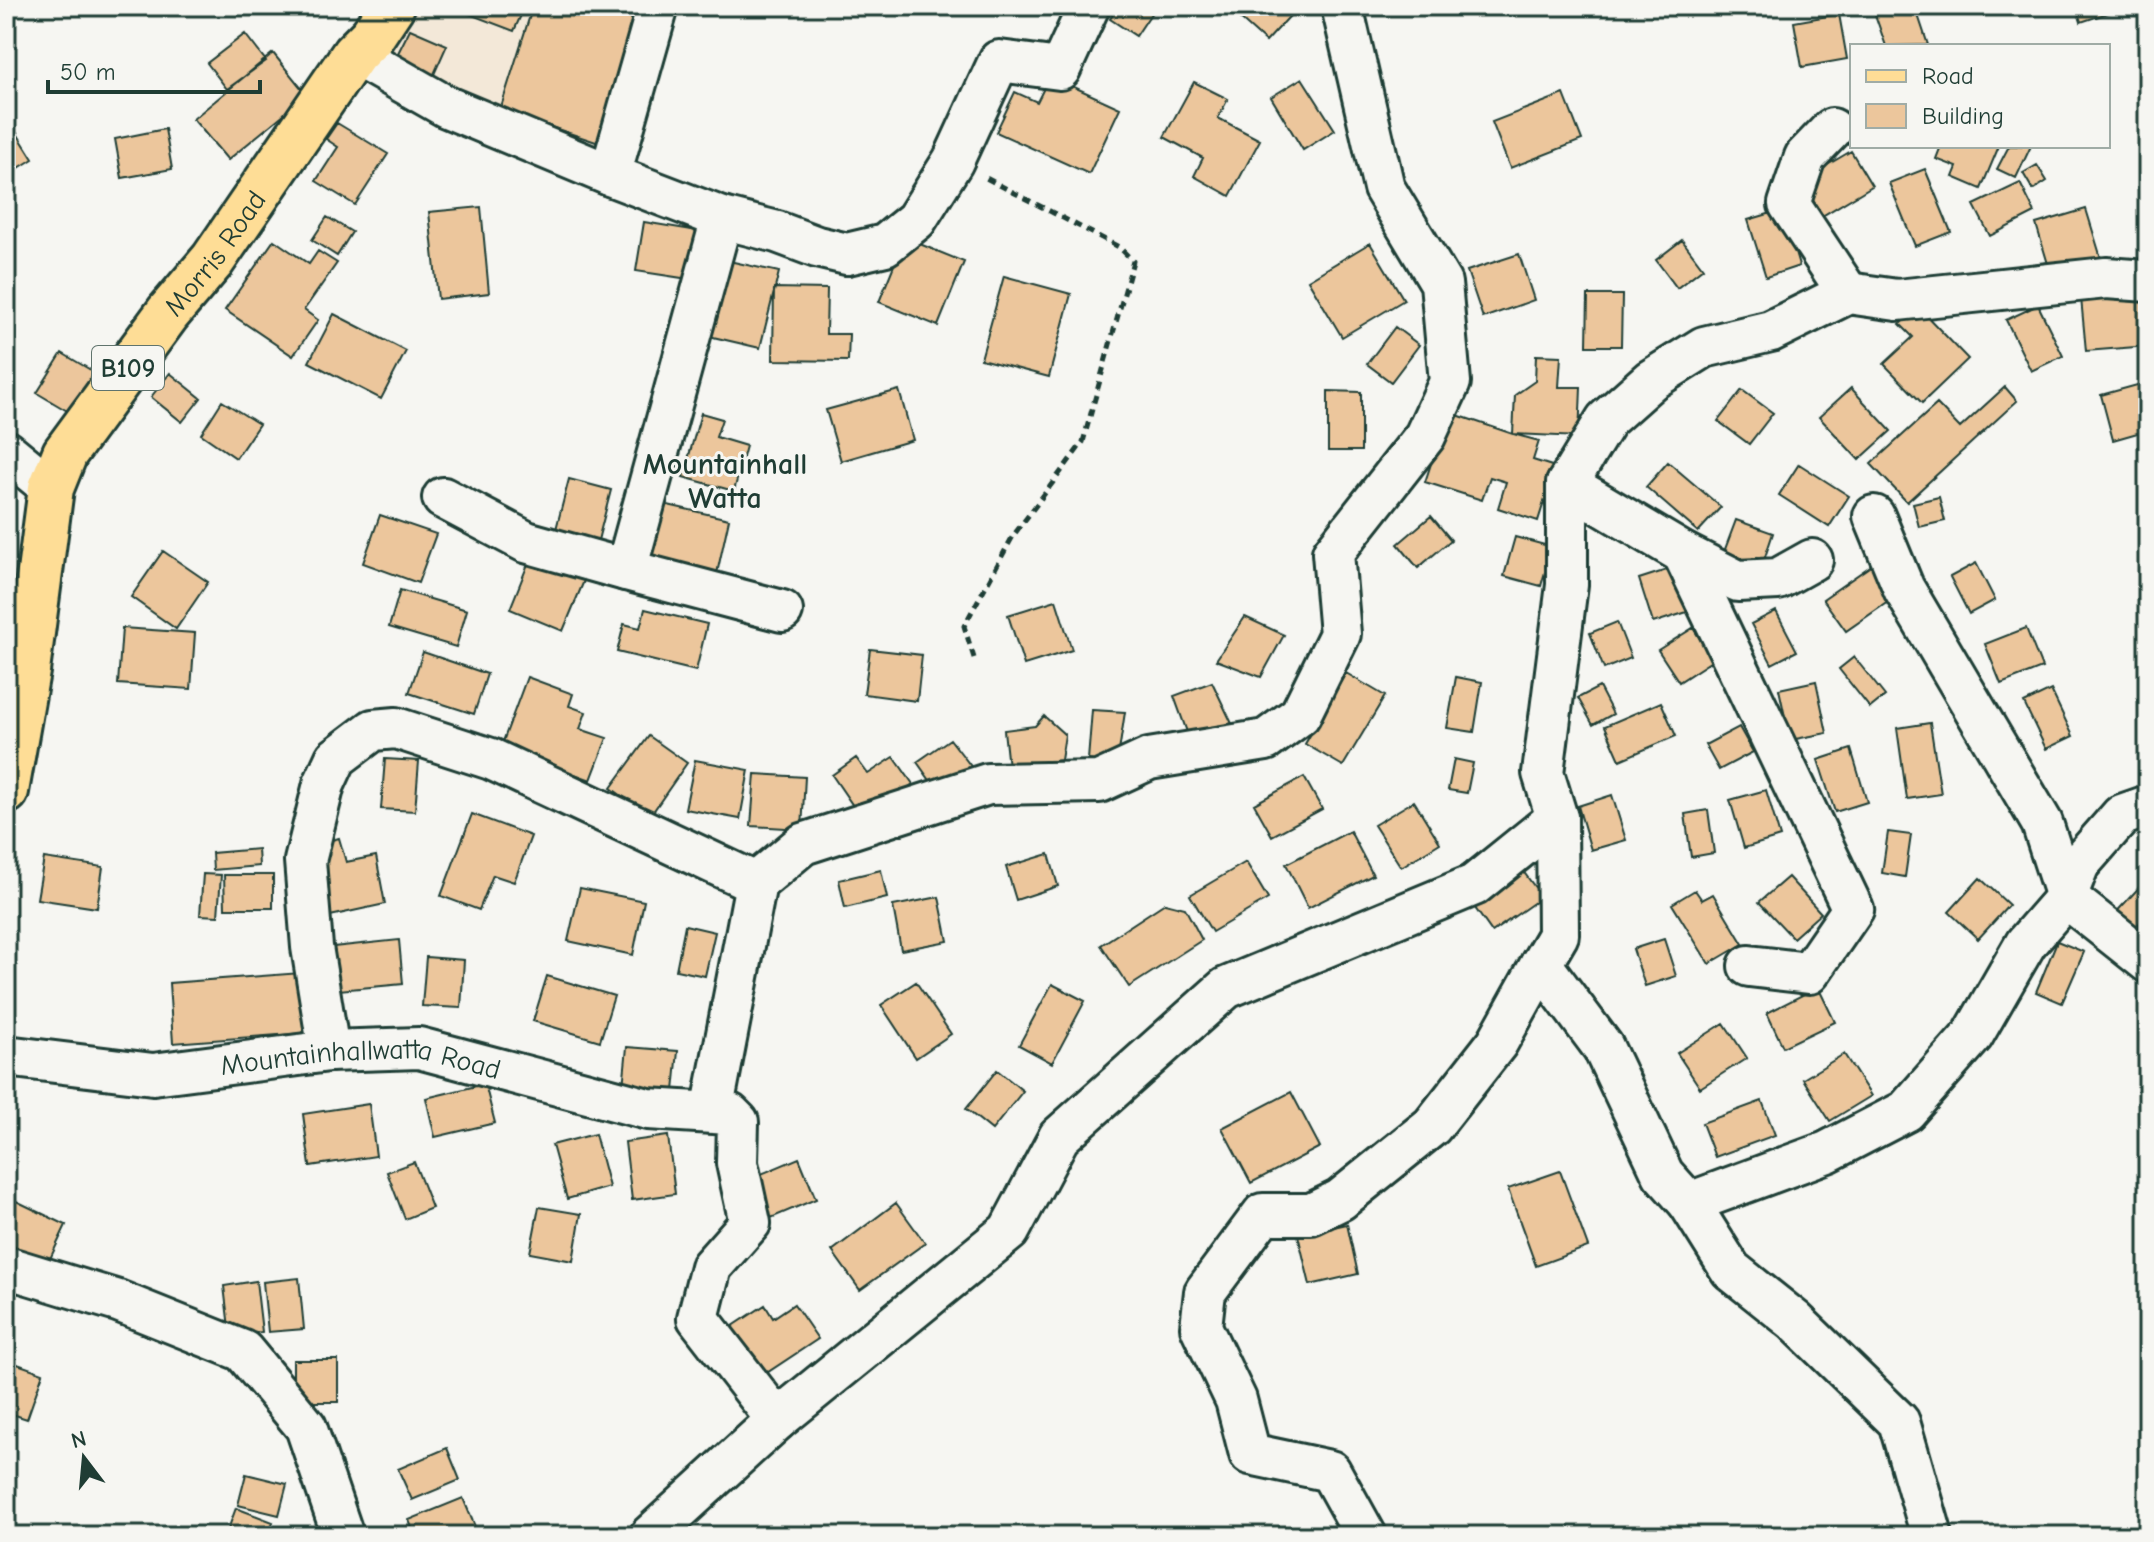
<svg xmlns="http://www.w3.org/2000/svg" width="2154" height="1542" font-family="'Comic Neue',sans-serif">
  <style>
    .built { fill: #f3e8d8 }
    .building { fill: #ecc69c; stroke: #1f3d34; stroke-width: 2 }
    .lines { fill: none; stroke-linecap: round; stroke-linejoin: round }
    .minor-casing { stroke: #1f3d34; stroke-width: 46 }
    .major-casing { stroke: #1f3d34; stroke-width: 50 }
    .path { stroke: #1f3d34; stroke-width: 5; stroke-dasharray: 8 6; stroke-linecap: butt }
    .minor { stroke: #f6f6f2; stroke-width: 40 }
    .major { stroke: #fedd96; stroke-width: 44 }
    .labels { text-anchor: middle; stroke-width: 6; stroke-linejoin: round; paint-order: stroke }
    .shield { fill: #f6f6f2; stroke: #60746d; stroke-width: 2 }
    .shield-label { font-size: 26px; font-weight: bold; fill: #1f3d34 }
    .street-label { font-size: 28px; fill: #1f3d34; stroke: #f6f6f2 }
    .neighbourhood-label { font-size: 30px; font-weight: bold; fill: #1f3d34; stroke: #f6f6f2 }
  </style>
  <rect width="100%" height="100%" fill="#f6f6f2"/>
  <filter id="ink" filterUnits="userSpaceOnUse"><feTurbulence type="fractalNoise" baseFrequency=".0125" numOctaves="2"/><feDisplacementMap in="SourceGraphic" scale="16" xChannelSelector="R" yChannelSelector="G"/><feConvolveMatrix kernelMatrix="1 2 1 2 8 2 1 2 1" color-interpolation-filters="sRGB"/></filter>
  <g filter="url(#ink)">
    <path class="built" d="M392 6H658L610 175 447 107 372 36Z"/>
    <path class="building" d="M457 6H525L514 31 456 9Z
      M533 6H642L602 144 500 110Z
      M1119 6H1156L1136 36 1110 19Z
      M1248 6H1299L1266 42 1238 17Z
      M1872 6H1915L1928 45 1886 46Z
      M2076 6H2123V8L2081 22Z
      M1839 14 1847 59 1802 67 1794 22Z
      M410 29 447 45 431 81 392 65Z
      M245 34 266 61 227 89 207 63Z
      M273 53 307 95 228 160 193 119Z
      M1050 76 1120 108 1089 174 996 132 1015 92 1037 102Z
      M1302 78 1335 130 1303 150 1271 97Z
      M1194 82 1228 99 1218 118 1260 140 1230 196 1194 176 1203 158 1164 137Z
      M1564 94 1582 140 1510 168 1492 122Z
      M337 123 388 154 355 205 316 181 338 147 326 139Z
      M13 127 33 159 6 176V132Z
      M165 129 172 169 122 178 115 139Z
      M1941 146H1999L1981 189 1953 177 1957 167 1936 159Z
      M2009 146H2031L2016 178 1997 169Z
      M1851 151 1872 186 1822 216 1806 188 1819 180 1814 173Z
      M2037 165 2047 181 2033 190 2023 173Z
      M1925 169 1951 232 1915 246 1889 183Z
      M2020 183 2035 213 1990 236 1974 205Z
      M481 207 489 293 438 299 429 212Z
      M2086 209 2101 258 2051 274 2036 224Z
      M1782 210 1799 266 1766 277 1748 220Z
      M327 217 352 232 337 256 312 240Z
      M644 222 698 231 689 279 636 271Z
      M905 238 964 262 938 326 879 302Z
      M274 240 309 264 318 251 337 263 304 310 318 320 293 356 225 310Z
      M1682 240 1703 268 1677 288 1656 260Z
      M1370 243 1404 300 1342 337 1308 280Z
      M1519 254 1534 300 1483 318 1467 271Z
      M729 261 779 272 760 348 696 333Z
      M1004 276 1071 294 1049 377 981 359Z
      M774 288 827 289 826 334H849L848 361 773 360Z
      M2143 292 2148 346 2086 351 2081 298Z
      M1588 295H1622L1621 346H1587Z
      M2038 305 2063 356 2031 371 2006 320Z
      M1918 307 1968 359 1922 403 1884 364 1913 337 1900 324Z
      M334 314 406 351 381 399 309 362Z
      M1395 327 1419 345 1391 382 1367 364Z
      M62 353 94 372 69 412 37 393Z
      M1536 355 1561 356 1559 387H1581L1579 437 1513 434 1515 395 1535 381Z
      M170 373 201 398 182 422 151 397Z
      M2148 382V430L2113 440 2101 395Z
      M2005 387 2017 401 1907 502 1871 464 1937 404 1960 428Z
      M1851 388 1891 431 1859 460 1819 417Z
      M899 390 913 440 841 461 826 410Z
      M1742 390 1773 413 1749 444 1718 421Z
      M1328 391 1361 392V451H1328Z
      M222 401 259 424 236 458 201 434Z
      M1448 412 1513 434 1539 441 1533 460 1555 467 1538 521 1498 508 1506 482 1490 477 1482 500 1425 482Z
      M701 413 722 419 716 437 746 446 734 491 683 477Z
      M1668 462 1721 507 1698 532 1646 487Z
      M1799 464 1849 496 1829 527 1779 495Z
      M569 479 611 490 596 548 554 537Z
      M1939 497 1945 521 1919 527 1913 503Z
      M659 503 729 519 716 578 645 562Z
      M380 515 436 534 418 583 363 563Z
      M1431 516 1451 540 1418 568 1398 544Z
      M1736 520 1773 533 1762 566 1724 552Z
      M1515 537 1552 547 1541 586 1504 576Z
      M163 551 208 582 176 629 131 597Z
      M532 554 586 576 563 631 510 609Z
      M1976 563 1995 600 1969 614 1950 577Z
      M1872 565 1895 597 1846 631 1823 599Z
      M1673 568 1687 612 1653 623 1639 579Z
      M400 590 467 610 456 647 389 627Z
      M1056 600 1072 650 1024 665 1008 615Z
      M645 609 707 624 696 671 617 652 624 624 640 628Z
      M1776 611 1797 651 1772 664 1751 624Z
      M1245 617 1284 635 1261 677 1216 660Z
      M1617 622 1631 658 1604 669 1590 633Z
      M122 628 195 633 191 689 118 684Z
      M1693 628 1713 660 1679 682 1658 650Z
      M2026 628 2042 668 2001 684 1985 644Z
      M870 649 922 655 917 701 864 694Z
      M423 652 487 674 474 714 409 693Z
      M1854 657 1885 696 1870 708 1839 669Z
      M1346 673 1385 696 1343 766 1305 744Z
      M527 677 573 694 569 706 586 712 580 729 607 738 591 780 501 747Z
      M1456 677 1482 682 1474 732 1447 728Z
      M1816 681 1827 733 1790 740 1779 689Z
      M1212 682 1237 734 1191 743 1174 696Z
      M1599 687 1613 714 1593 725 1578 698Z
      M2051 690 2073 736 2046 749 2024 703Z
      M1661 702 1676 736 1620 760 1605 726Z
      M1092 710 1125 712 1117 765 1088 760Z
      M1044 716 1065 735 1061 760 1008 767 1004 730 1035 726Z
      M1930 723 1941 794 1907 799 1897 728Z
      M1739 727 1753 752 1719 770 1705 745Z
      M649 736 687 763 650 816 611 788Z
      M950 739 973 769 939 793 917 762Z
      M1851 749 1867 802 1835 812 1818 760Z
      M894 757 913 784 862 819 832 775 856 758 868 774Z
      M385 759 419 761 415 811 381 809Z
      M1454 759 1473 763 1467 793 1448 790Z
      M695 760 749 770 740 819 685 809Z
      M755 774 805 777 802 829 751 826Z
      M1304 777 1322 809 1272 836 1254 804Z
      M1766 790 1780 837 1744 848 1730 800Z
      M1612 795 1626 840 1591 850 1578 806Z
      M1414 801 1440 843 1401 867 1374 825Z
      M1708 810 1714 853 1691 857 1685 814Z
      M472 814 531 836 514 882 493 875 479 910 441 896Z
      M1350 831 1373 875 1308 908 1286 864Z
      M1888 832 1911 835 1905 877 1882 873Z
      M339 838 346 862 376 856 385 904 321 918 314 845Z
      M258 849 259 866 213 870 212 853Z
      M1049 854 1058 886 1016 900 1006 867Z
      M44 858 103 867 97 908 37 899Z
      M1246 862 1268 899 1212 932 1190 895Z
      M1520 867 1542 897 1492 932 1470 901Z
      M881 870 887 898 845 908 839 880Z
      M203 874 221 875 218 916 200 915Z
      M224 875H273V908H225Z
      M1788 877 1821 913 1793 938 1759 902Z
      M1980 878 2009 905 1978 939 1949 912Z
      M2145 881 2148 884V914L2129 934 2111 918Z
      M580 888 644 901 633 955 568 941Z
      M1695 890 1702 900 1713 894 1743 944 1709 964 1672 904Z
      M939 897 948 941 901 950 893 906Z
      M1165 903 1185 908 1202 940 1129 987 1101 945Z
      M685 925 715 932 705 976 676 970Z
      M1664 939 1676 976 1645 986 1633 949Z
      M399 940 403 984 328 991 324 948Z
      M2057 941 2084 952 2062 1003 2036 992Z
      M426 957 464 960 461 1008 422 1006Z
      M301 973 305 1033 173 1043 169 983Z
      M547 976 614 996 600 1041 533 1021Z
      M916 982 951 1034 916 1058 881 1005Z
      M1052 984 1085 1001 1052 1063 1019 1045Z
      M1818 987 1835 1022 1783 1047 1767 1013Z
      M1724 1023 1747 1058 1700 1088 1677 1053Z
      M627 1047 678 1051 674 1091 623 1087Z
      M1844 1054 1871 1096 1830 1121 1803 1079Z
      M997 1070 1023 1091 992 1130 966 1109Z
      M485 1084 495 1123 435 1137 426 1098Z
      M1291 1092 1320 1147 1251 1183 1222 1128Z
      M1762 1101 1775 1135 1715 1157 1702 1123Z
      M369 1104 376 1156 310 1166 303 1114Z
      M595 1134 609 1187 567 1199 552 1145Z
      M668 1136 675 1194 632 1200 625 1142Z
      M799 1158 816 1199 764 1221 747 1180Z
      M414 1162 432 1208 405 1219 387 1172Z
      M1560 1171 1588 1247 1536 1266 1508 1189Z
      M12 1199 66 1225 41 1278 6 1263V1212Z
      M896 1203 925 1243 860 1290 832 1251Z
      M539 1207 581 1214 573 1261 530 1253Z
      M1347 1224 1358 1274 1310 1285 1298 1235Z
      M299 1278 304 1329 268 1332 263 1282Z
      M256 1281 262 1332 230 1336 224 1286Z
      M794 1304 818 1339 759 1378 727 1330 765 1305 773 1318Z
      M6 1360 43 1373 27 1419 6 1412Z
      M293 1360H338V1402H293Z
      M447 1448 460 1480 412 1500 398 1469Z
      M246 1474 287 1484 279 1515 238 1505Z
      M463 1498 476 1529 460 1536H415L409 1520Z
      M236 1508 273 1522 268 1536 226 1535Z"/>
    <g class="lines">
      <g class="minor-casing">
        <g id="minor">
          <path d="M354 54 447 107 610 175 722 218 777 232 817 247 847 254 885 245 916 220 953 161 999 61 1060 69 1089 6"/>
          <path d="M1832 129 1805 157 1789 204 1848 293"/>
          <path d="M610 175 658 6"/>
          <path d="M722 218 626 570 782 611"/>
          <path d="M6 451 51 488"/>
          <path d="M1567 484 1683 553 1738 581 1778 579 1812 560"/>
          <path d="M443 498 526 542 626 570"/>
          <path d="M1874 516 1904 589 2042 823 2066 897 2148 962"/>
          <path d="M1683 553 1853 909 1809 973 1749 966"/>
          <path d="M329 1051 312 947 305 861 324 784 336 758 373 730 396 728 491 759 756 883"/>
          <path id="s1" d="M6 1056 153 1074 329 1051 419 1048 648 1109 730 1114 738 1122 737 1163 750 1223 711 1267 698 1318 777 1420"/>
          <path d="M712 1112 756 883 803 844 988 784 1099 782 1149 759 1266 740 1300 715 1340 634 1333 553 1425 436 1450 382 1441 283 1384 188 1342 6"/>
          <path d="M1689 1203 1827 1152 1906 1111 1973 1035 2026 943 2066 897 2079 864 2122 815 2148 806"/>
          <path d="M6 1267 118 1301 243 1351 306 1427 343 1536"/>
          <path d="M650 1536 777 1420 1009 1231 1059 1137 1226 988 1474 885 1557 818"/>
          <path d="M1366 1536 1330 1471 1250 1454 1236 1400 1201 1327 1205 1292 1263 1214H1311L1340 1200 1432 1126 1497 1043 1541 964"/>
          <path d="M1932 1536 1899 1422 1795 1321 1731 1270 1689 1203 1663 1174 1603 1047 1541 964 1558 935 1557 818 1543 773 1567 585V484L1606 420 1651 380 1704 347 1771 331 1848 293 1897 300 2106 278 2148 281"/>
        </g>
      </g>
      <g class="major-casing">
        <g id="major">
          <path id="s2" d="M6 791 27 671 51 488 65 453 168 313 213 260 354 54 372 36 392 6"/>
        </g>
      </g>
      <path class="path" d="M974 658 964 626 1013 536 1083 442 1133 261 1119 247 982 176"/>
      <use href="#minor" class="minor"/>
      <use href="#major" class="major"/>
    </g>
  </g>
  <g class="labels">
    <rect class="shield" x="92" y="346" width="72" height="44" rx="6"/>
    <g class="shield-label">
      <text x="128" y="377">B109</text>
    </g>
    <g class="street-label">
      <text dy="10" stroke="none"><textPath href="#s2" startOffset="594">Morris Road</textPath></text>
      <text dy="10" stroke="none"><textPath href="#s1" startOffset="358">Mountainhallwatta Road</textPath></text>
    </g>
    <g class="neighbourhood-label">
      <text x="725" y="474">Mountainhall<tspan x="725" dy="34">Watta</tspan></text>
    </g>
  </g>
  <rect width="2154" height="1542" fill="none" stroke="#f6f6f2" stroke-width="32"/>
  <rect x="16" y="16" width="2122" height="1510" fill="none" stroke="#1f3d34" stroke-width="3" filter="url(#ink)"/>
  <rect x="1850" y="44" width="260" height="104" fill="#f6f6f2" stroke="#a0aca6" stroke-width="2"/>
  <rect x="1866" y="70" width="40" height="12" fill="#fedd96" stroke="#a0aca6" stroke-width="2"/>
  <text x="1922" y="84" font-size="24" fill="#1f3d34">Road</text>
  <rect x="1866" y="104" width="40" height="24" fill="#ecc69c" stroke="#a0aca6" stroke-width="2"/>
  <text x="1922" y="124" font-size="24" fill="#1f3d34">Building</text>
  <g transform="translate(84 1458) rotate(344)" stroke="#f6f6f2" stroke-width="6" paint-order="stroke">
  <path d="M0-6L14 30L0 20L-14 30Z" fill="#1f3d34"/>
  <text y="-12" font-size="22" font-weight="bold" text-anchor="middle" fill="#1f3d34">N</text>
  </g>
  <path d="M48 80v12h212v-12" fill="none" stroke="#1f3d34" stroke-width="4"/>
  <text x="60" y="80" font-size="24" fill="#1f3d34" stroke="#f6f6f2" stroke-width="6" paint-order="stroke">50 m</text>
</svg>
